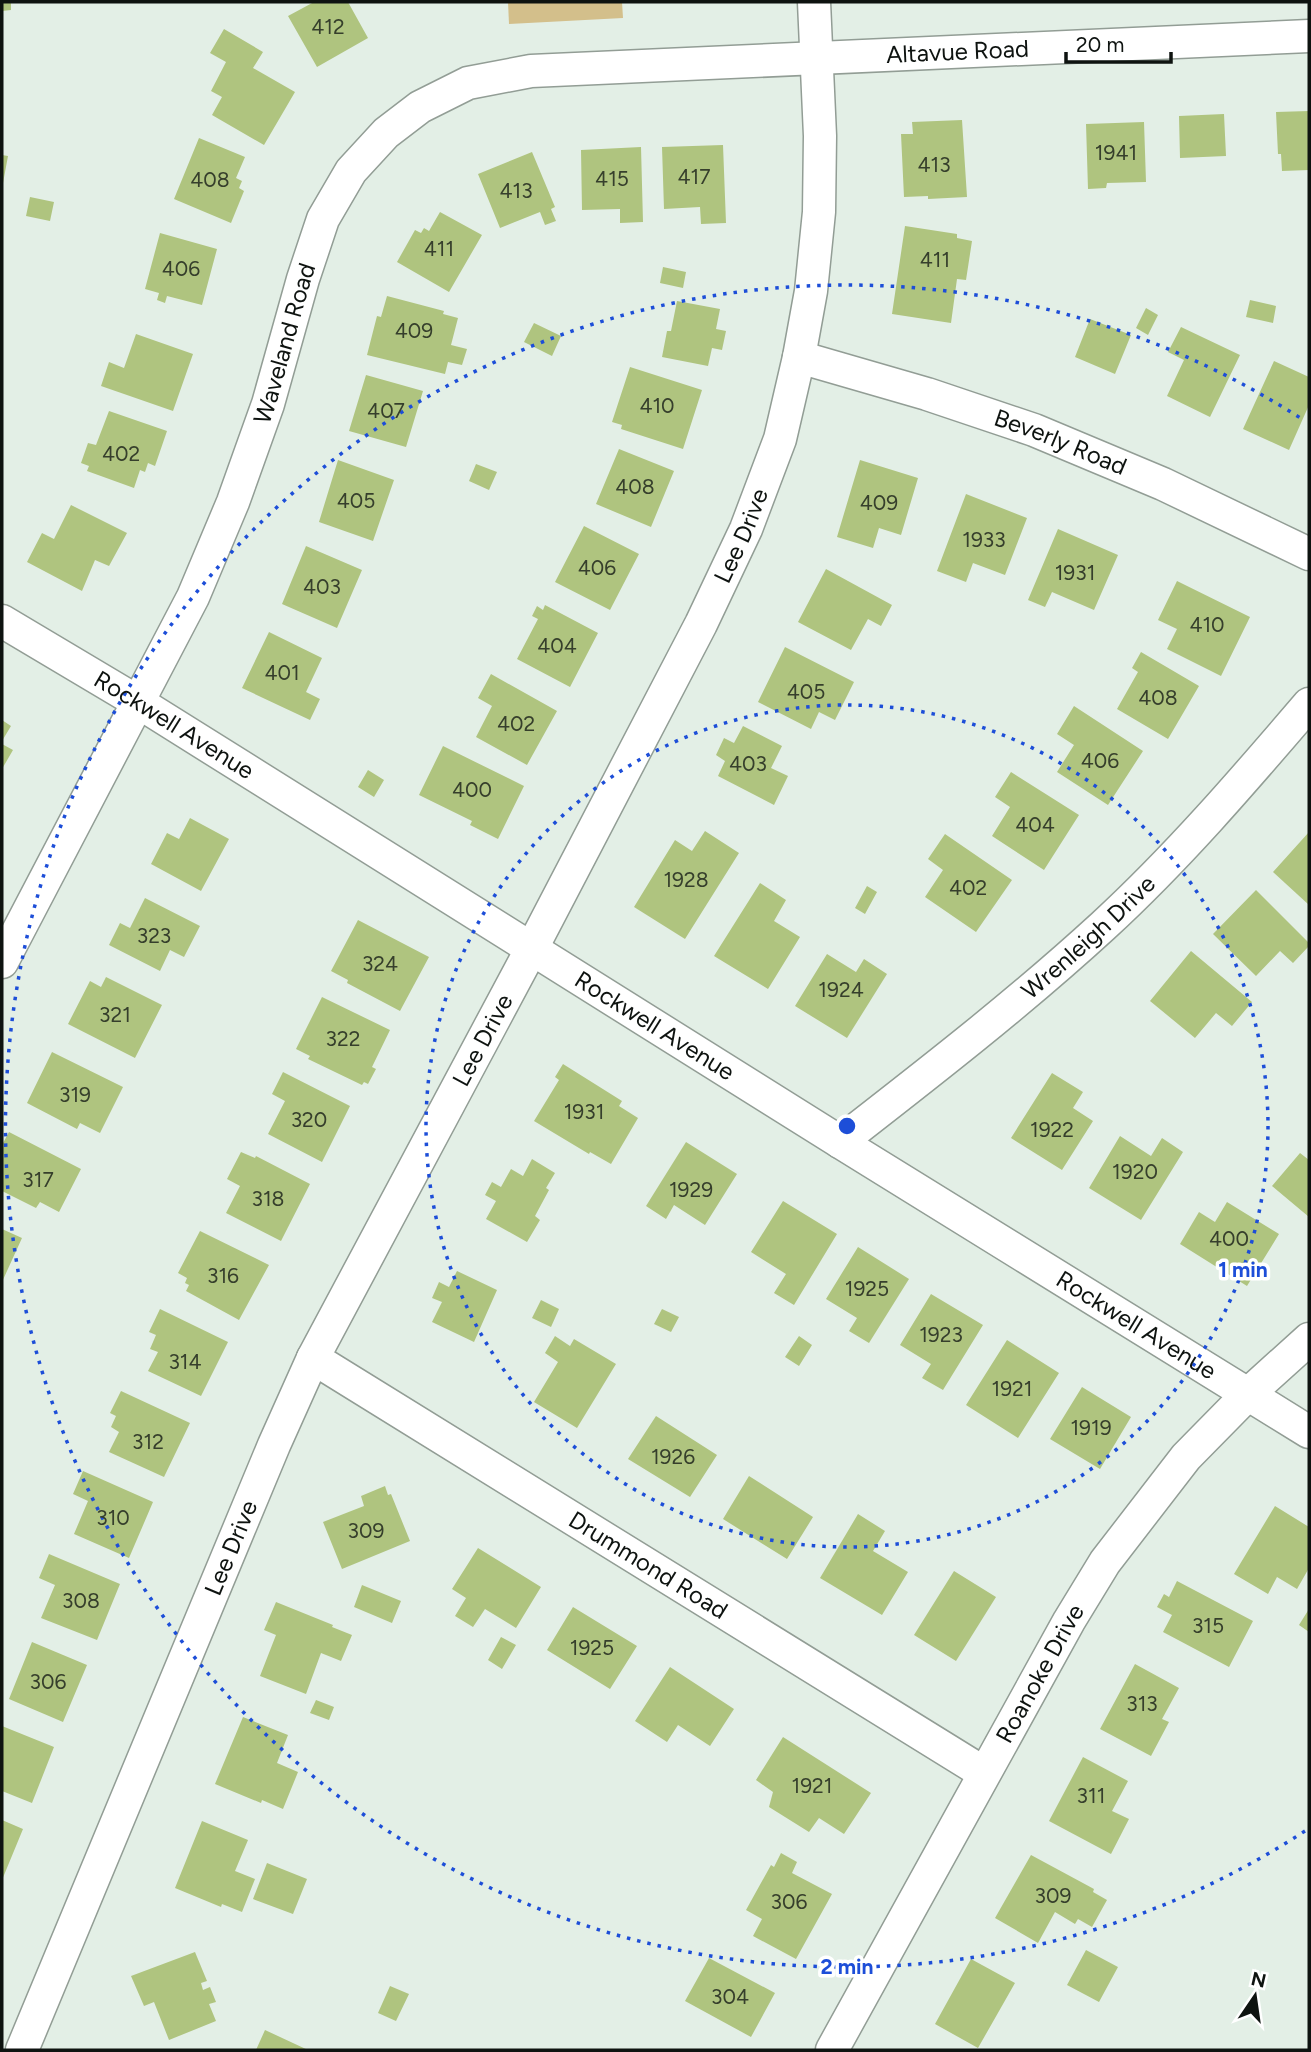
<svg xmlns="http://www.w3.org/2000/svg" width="1311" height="2052" font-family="Figtree,sans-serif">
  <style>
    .green { fill: #d3bf8b }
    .building { fill: #afc47f }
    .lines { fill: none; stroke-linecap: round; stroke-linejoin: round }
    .street-casing { stroke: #929d95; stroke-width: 35 }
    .street { stroke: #fff; stroke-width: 32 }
    .ring { fill: none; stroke: #1d4ed8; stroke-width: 3.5; stroke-dasharray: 3.5 7 }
    .labels { text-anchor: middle; stroke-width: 7; stroke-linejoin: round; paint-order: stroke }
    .number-label { font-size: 21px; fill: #363f2c }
    .street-label { font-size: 24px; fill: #0e1310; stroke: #fff }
    .centre { fill: #1d4ed8; stroke: #fff; stroke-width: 3.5 }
    .ring-label { font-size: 21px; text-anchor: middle; font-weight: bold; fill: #1d4ed8; stroke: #fff; stroke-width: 7; stroke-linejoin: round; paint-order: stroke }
  </style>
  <rect width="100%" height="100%" fill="#e3efe6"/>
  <path class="green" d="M508 2H622L623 18 509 24Z"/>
  <path class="building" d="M2 2H11V10L2 11Z
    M314 2H348L368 38 317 67 288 16Z
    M224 29 263 52 253 68 295 92 264 145 212 115 222 97 211 91 226 62 210 53Z
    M1309 111V170L1282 171 1281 154H1278L1276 112Z
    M1224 114 1226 156 1180 158 1179 116Z
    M962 120 967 197 928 199V196L904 197 901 134H913L912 122Z
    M1144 122 1146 182 1107 183 1106 188 1088 189 1086 124Z
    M199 138 245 157 236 178 242 181 239 188 244 191 231 223 174 199Z
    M723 145 726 223 701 224 700 207 664 209 662 147Z
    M641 147 643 222 620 223V209L582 210 581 150Z
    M532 152 555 207 551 209 556 221 545 225 540 212 500 228 478 174Z
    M2 155 8 156 3 183H2Z
    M30 197 54 202 50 221 26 216Z
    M440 212 482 235 449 292 397 262 415 230 421 233 424 228 429 231Z
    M905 226 957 234V238L972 241 966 280 957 279 951 323 892 314Z
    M160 233 217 249 202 305 167 296 165 303 157 300 159 293 145 289Z
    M663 267 686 272 683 288 660 283Z
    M387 296 444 311 443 314 458 318 451 345 467 349 462 365 448 362 445 374 367 355 377 316 381 317Z
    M1250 300 1276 306 1273 323 1246 317Z
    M677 301 720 309 716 329 726 331 722 350 712 348 708 366 662 357 667 331H671Z
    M1146 308 1158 315 1148 335 1136 328Z
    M1090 319 1131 335 1115 374 1075 357Z
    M534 323 561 336 552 356 524 342Z
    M1181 327 1240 355 1210 417 1167 396 1184 360 1168 352Z
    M136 334 193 354 173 411 101 386 109 362 124 368Z
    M1274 361 1309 377V405L1289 450 1243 429Z
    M630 367 702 390 683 449 621 429 622 425 612 422Z
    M366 375 423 391 406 447 349 431Z
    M109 411 167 431 155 466 148 463 145 472 140 470 134 488 87 471 89 466 81 463 88 443 96 445Z
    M619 449 674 471 651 527 596 504Z
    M338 460 394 480 373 541 319 522Z
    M860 460 918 478 901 535 879 528 873 548 837 537Z
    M476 464 497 472 489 490 469 481Z
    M966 494 1027 518 1005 575 973 563 966 582 937 571Z
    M71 505 127 533 109 566 95 560 82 591 27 562 42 533 54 539Z
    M584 526 639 554 610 610 555 582Z
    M1058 529 1118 555 1094 610 1052 592 1045 607 1028 600Z
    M306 546 362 570 337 628 282 604Z
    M826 569 892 605 881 626 868 619 851 650 798 622Z
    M1177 581 1250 617 1221 676 1167 649 1177 629 1158 620Z
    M545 605 598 633 570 687 517 659 538 619 532 616 537 606 543 610Z
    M269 632 322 658 306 692 320 699 310 720 242 688Z
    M785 647 854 682 835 720 819 712 811 729 758 702Z
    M1141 652 1199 686 1168 739 1117 709 1138 672 1132 668Z
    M491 674 557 711 527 765 476 737 492 706 478 698Z
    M1074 706 1143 751 1108 805 1057 772 1074 745 1057 734Z
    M2 720 11 726 2 741Z
    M743 726 782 746 771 768 788 776 774 805 718 776 725 761 716 755 724 738 734 743Z
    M2 744 13 750 2 769Z
    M443 746 524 786 498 839 470 825 472 821 419 795Z
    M368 770 384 780 374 797 358 787Z
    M1011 772 1079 815 1044 870 992 836 1010 807 995 797Z
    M190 818 229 839 201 891 151 864 167 833 179 839Z
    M705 831 739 853 685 939 634 907 675 840 692 851Z
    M1309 832V905L1273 872Z
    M945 834 1012 880 976 932 925 897 943 870 928 859Z
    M760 883 786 900 774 921 800 937 768 989 714 956Z
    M867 886 877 892 865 914 855 908Z
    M1256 890 1309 943V946L1293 963 1280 951 1256 976 1213 934Z
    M145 898 200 926 184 957 170 950 160 971 109 945 120 923 130 928Z
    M358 920 429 957 400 1011 347 983 348 980 331 971Z
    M1191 951 1252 1002 1232 1026 1216 1013 1195 1038 1150 1001Z
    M827 954 856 972 864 959 887 974 847 1038 795 1006Z
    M106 977 162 1005 135 1058 68 1024 90 981 101 987Z
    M322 997 390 1030 372 1067 376 1069 368 1084 364 1082 362 1085 308 1059 310 1056 296 1049Z
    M52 1052 123 1087 100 1133 80 1123 77 1129 27 1103Z
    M563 1064 622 1101 619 1106 638 1118 611 1164 590 1152 589 1154 534 1121 559 1080 555 1077Z
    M283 1072 350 1106 322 1162 268 1134 285 1101 272 1094Z
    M1052 1073 1083 1092 1073 1108 1093 1121 1062 1170 1011 1138Z
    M9 1132 81 1169 59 1212 40 1202 36 1208 2 1191V1145Z
    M1120 1136 1151 1156 1162 1138 1183 1152 1141 1220 1089 1188Z
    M686 1142 737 1174 705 1225 674 1205 666 1219 646 1206Z
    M241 1152 255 1158 256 1156 310 1184 281 1241 226 1213 240 1186 227 1179Z
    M1300 1153 1309 1160V1217L1272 1186Z
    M532 1159 555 1173 546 1188 549 1190 535 1216 540 1220 527 1242 486 1219 496 1201 485 1195 492 1182 501 1187 511 1169 523 1176Z
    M783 1201 837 1234 794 1305 774 1293 786 1274 751 1252Z
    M1227 1202 1279 1234 1247 1286 1180 1244 1199 1212 1215 1222Z
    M2 1229 22 1238 2 1282Z
    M200 1231 269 1265 239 1320 186 1291 189 1285 185 1283 187 1278 178 1273Z
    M858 1247 909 1279 869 1343 849 1331 857 1318 826 1299Z
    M457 1271 497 1290 474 1342 432 1322 442 1302 432 1298 439 1282 449 1287Z
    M931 1294 983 1325 943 1390 922 1378 931 1364 900 1345Z
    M541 1300 559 1309 551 1327 532 1318Z
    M160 1309 228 1342 201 1396 148 1371 158 1352 150 1349 156 1335 149 1332Z
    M662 1309 679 1317 671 1332 654 1324Z
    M555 1336 570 1346 574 1339 616 1364 577 1428 534 1402 558 1362 545 1353Z
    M799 1336 812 1345 799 1366 785 1357Z
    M1007 1340 1059 1373 1018 1438 966 1405Z
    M1082 1387 1131 1417 1100 1469 1050 1439Z
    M121 1391 190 1423 164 1477 109 1452 119 1432 111 1427 116 1416 110 1413Z
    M656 1416 717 1455 690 1497 628 1459Z
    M83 1471 153 1502 129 1558 74 1534 88 1501 73 1494Z
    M749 1476 813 1517 787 1559 723 1519Z
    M385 1486 388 1495 391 1494 410 1541 342 1569 323 1522 364 1506 361 1496Z
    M1275 1506 1309 1527V1568L1297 1589 1277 1577 1268 1594 1234 1574Z
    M858 1514 885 1531 873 1551 908 1572 882 1615 820 1578Z
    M478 1548 541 1587 516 1628 485 1609 473 1627 455 1616 466 1598 452 1589Z
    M49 1554 120 1584 97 1640 41 1618 55 1585 39 1578Z
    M954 1571 996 1597 956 1661 914 1635Z
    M1177 1581 1253 1621 1229 1667 1163 1632 1172 1615 1157 1607 1164 1594 1169 1597Z
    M362 1585 401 1601 392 1623 354 1607Z
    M276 1602 333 1625 332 1627 352 1635 341 1661 321 1653 306 1694 260 1676 276 1635 264 1630Z
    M573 1607 637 1646 610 1689 547 1650Z
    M1309 1609V1632L1299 1625Z
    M501 1637 516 1645 502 1669 488 1660Z
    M32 1642 87 1665 63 1722 9 1699Z
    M1135 1664 1179 1688 1162 1719 1169 1722 1151 1756 1100 1729Z
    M670 1667 734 1709 710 1746 678 1725 667 1742 635 1721Z
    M316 1700 334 1707 329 1720 310 1713Z
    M243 1717 288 1735 277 1763 298 1772 283 1809 262 1800 261 1803 215 1784Z
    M2 1726 54 1747 32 1803 2 1791Z
    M783 1737 871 1793 844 1834 819 1818 809 1832 769 1807 773 1792 756 1780Z
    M1083 1757 1128 1781 1112 1811 1129 1819 1111 1854 1049 1821Z
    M2 1820 23 1829 2 1880Z
    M202 1821 248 1840 235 1871 255 1879 242 1912 222 1904 221 1907 175 1888Z
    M781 1853 797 1862 792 1873 832 1894 796 1959 753 1936 762 1919 746 1910 771 1865 774 1867Z
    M1031 1855 1094 1889 1093 1892 1107 1900 1092 1927 1078 1919 1075 1924 1055 1912 1038 1943 995 1918Z
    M267 1863 307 1879 293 1914 253 1899Z
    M1086 1950 1118 1967 1099 2002 1067 1985Z
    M195 1952 207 1981 201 1983 203 1990 210 1987 216 2002 209 2004 216 2021 169 2040 154 2002 144 2006 131 1976Z
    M709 1958 775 1993 751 2037 685 2001Z
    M971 1959 1015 1983 978 2048 935 2024Z
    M390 1986 409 1994 396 2021 378 2013Z
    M265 2030 308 2050H256Z"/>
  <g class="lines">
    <g class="street-casing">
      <g id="street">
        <path id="s1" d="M799 357 927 394 1034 430 1163 484 1309 554"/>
        <path id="s2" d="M2 621 138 702 840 1142 1309 1432"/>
        <path id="s3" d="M2 962 193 597 233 502 268 404 303 279 323 219 351 171 386 133 420 107 468 83 531 71 1309 36"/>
        <path id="s4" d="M840 1142C930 1072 1019 1003 1103 926 1177 858 1243 781 1309 704"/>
        <path id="s5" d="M313 1358 984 1773"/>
        <path id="s6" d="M22 2050 274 1445 313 1358 532 948 701 624 746 529 780 439 799 357 811 291 819 212 820 136 814 2"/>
        <path id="s7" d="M832 2050 1069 1621 1105 1562 1186 1457 1247 1395 1309 1339"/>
      </g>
    </g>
    <use href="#street" class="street"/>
  </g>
  <g class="ring">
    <circle cx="847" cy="1126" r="421"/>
    <path d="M1305 1831A841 841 0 1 1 1305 421"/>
  </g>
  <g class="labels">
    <g class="number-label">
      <text x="328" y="34">412</text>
      <text x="1116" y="160">1941</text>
      <text x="934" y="172">413</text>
      <text x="694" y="184">417</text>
      <text x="612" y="186">415</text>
      <text x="210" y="187">408</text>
      <text x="516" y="198">413</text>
      <text x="439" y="256">411</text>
      <text x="935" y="267">411</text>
      <text x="181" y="276">406</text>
      <text x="414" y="338">409</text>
      <text x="657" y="413">410</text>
      <text x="386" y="418">407</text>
      <text x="121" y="461">402</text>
      <text x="635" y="494">408</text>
      <text x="356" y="508">405</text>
      <text x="879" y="510">409</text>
      <text x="984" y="547">1933</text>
      <text x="597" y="575">406</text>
      <text x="1075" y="580">1931</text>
      <text x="322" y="594">403</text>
      <text x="1207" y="632">410</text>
      <text x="557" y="653">404</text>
      <text x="282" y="680">401</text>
      <text x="806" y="699">405</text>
      <text x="1158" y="705">408</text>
      <text x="516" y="731">402</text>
      <text x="1100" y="768">406</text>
      <text x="748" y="771">403</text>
      <text x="472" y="797">400</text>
      <text x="1035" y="832">404</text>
      <text x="686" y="887">1928</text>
      <text x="968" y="895">402</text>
      <text x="154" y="943">323</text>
      <text x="380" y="971">324</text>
      <text x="841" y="997">1924</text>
      <text x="115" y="1022">321</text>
      <text x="343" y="1046">322</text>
      <text x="75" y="1102">319</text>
      <text x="584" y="1119">1931</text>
      <text x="309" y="1127">320</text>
      <text x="1052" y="1137">1922</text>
      <text x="1135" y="1179">1920</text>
      <text x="38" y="1187">317</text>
      <text x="691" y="1197">1929</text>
      <text x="268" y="1206">318</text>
      <text x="1229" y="1246">400</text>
      <text x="223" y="1283">316</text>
      <text x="867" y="1296">1925</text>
      <text x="941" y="1342">1923</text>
      <text x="185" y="1369">314</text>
      <text x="1012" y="1396">1921</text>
      <text x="1091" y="1435">1919</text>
      <text x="148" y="1449">312</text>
      <text x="673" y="1464">1926</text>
      <text x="113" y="1525">310</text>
      <text x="366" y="1538">309</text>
      <text x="81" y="1608">308</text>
      <text x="1208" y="1633">315</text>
      <text x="592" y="1655">1925</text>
      <text x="48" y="1689">306</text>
      <text x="1142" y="1711">313</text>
      <text x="812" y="1793">1921</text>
      <text x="1091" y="1803">311</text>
      <text x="1053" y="1903">309</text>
      <text x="789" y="1909">306</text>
      <text x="730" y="2004">304</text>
    </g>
    <g class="street-label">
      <text dy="8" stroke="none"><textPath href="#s3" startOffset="1507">Altavue Road</textPath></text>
      <text dy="8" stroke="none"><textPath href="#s3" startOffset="682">Waveland Road</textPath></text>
      <text dy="8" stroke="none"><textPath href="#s1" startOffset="275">Beverly Road</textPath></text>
      <text dy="8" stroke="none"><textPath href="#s6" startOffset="1678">Lee Drive</textPath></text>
      <text dy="8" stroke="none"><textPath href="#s2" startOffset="201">Rockwell Avenue</textPath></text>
      <text dy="8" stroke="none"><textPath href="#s4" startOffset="322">Wrenleigh Drive</textPath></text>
      <text dy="8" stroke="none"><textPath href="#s2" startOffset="768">Rockwell Avenue</textPath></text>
      <text dy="8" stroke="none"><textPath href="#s6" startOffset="1111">Lee Drive</textPath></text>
      <text dy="8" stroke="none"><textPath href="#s2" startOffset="1335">Rockwell Avenue</textPath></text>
      <text dy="8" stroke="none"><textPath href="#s6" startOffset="544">Lee Drive</textPath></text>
      <text dy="8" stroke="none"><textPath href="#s5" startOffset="394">Drummond Road</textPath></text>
      <text dy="8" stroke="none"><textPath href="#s7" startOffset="430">Roanoke Drive</textPath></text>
    </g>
  </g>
  <circle cx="847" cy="1126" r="10" class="centre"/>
  <g class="ring-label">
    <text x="1243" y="1277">1 min</text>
    <text x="847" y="1974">2 min</text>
  </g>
  <rect width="1311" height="2052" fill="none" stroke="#0e1310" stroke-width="7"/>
  <g transform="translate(1255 1996) rotate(13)" stroke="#ffffff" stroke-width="5" paint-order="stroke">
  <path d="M0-5L12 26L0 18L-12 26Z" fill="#0e1310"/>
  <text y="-10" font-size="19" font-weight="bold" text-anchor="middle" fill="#0e1310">N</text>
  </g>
  <path d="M1066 52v10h105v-10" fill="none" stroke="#0e1310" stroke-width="3.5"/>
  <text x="1076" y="52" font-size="21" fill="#0e1310" stroke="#ffffff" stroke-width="5" paint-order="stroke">20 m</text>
</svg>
